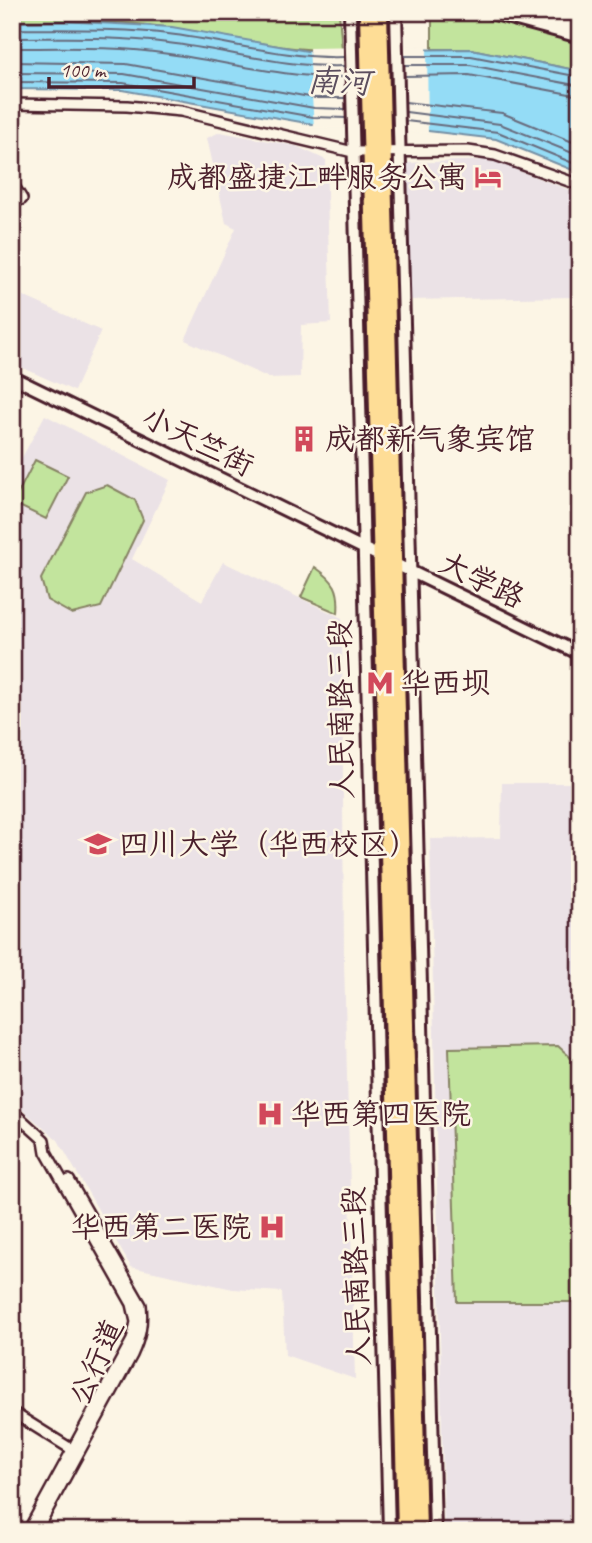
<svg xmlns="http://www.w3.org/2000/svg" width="592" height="1543" font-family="Caveat,'LXGW WenKai TC',sans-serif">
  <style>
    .built { fill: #ebe2e6 }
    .green { fill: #c2e49d; stroke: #868264; stroke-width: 2 }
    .water { fill: #94dcf6; stroke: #7690a5; stroke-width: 2 }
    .pier { fill: #fcf5e5 }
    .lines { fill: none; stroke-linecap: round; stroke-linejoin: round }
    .shore { stroke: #686b7c; stroke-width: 2 }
    .minor-casing { stroke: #4a1f2b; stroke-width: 14 }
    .tertiary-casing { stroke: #4a1f2b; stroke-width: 16 }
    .secondary-casing { stroke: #4a1f2b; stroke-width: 18 }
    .primary-casing { stroke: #4a1f2b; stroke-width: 19 }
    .minor { stroke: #fcf5e5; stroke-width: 9 }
    .tertiary { stroke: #fcf5e5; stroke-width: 10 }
    .secondary { stroke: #fcf5e5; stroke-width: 12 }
    .primary { stroke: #fedd96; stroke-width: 14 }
    .labels { text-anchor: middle; stroke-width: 5; stroke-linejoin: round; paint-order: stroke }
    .poi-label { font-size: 30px; fill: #4a1f2b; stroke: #fcf5e5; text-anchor: start }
    .street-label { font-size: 30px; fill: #4a1f2b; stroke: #fcf5e5 }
    .water-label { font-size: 32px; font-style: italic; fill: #5c4e5e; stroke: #fcf5e5 }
  </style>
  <rect width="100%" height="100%" fill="#fcf5e5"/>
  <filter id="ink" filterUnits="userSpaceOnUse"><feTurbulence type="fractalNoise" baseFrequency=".0143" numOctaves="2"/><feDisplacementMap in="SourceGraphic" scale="14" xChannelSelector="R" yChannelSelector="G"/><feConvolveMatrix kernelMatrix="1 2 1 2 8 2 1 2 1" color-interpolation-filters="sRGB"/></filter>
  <g filter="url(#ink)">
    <path class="built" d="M220 132 296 146 326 160 331 323 301 325 300 377 269 378 185 340 236 228 226 223 207 138Z
      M490 160 580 194V288L575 297 407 300 404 163Z
      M14 292 101 331 74 391 12 363Z
      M45 415 170 480 132 559 202 601 223 562 342 618 344 962 355 1379 285 1355 282 1292 233 1289 131 1267 58 1140 12 1101V476Z
      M502 783H580V1531H444L430 839 501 838Z"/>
    <path class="green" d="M12 12H339L342 50C285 52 229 36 173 28 120 20 66 21 12 22Z
      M432 12H462L580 40V71L471 49H432Z
      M35 460 68 476 46 519 13 503Z
      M107 485 135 500 143 520 101 607 72 614 47 600 41 579 86 492Z
      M315 567C335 581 340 589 338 613L301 597Z
      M558 1046 580 1066V1296L575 1302H457L449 1048Z"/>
    <path class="water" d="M61 21 172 27 307 51 471 49 580 71V173L496 139 377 125 312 124 122 90 12 89V22Z"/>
    <path class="pier" d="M427 46 428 134 377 128H314L309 48Z"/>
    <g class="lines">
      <path class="shore" d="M12 29C65 30 116 28 168 34 228 41 284 59 344 57
        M12 38C65 38 116 36 168 43 228 50 284 68 344 66
        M12 48C65 48 117 46 169 54 228 62 285 78 345 77
        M404 56H471L580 77
        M12 62 126 64 315 98H345
        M404 65H470L580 86
        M12 73 124 74 314 108 345 109
        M405 76 469 75 580 96
        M12 82 123 83 313 117 346 118
        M405 102 502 113 580 145
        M406 112 500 124 580 156
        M406 121 498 132 580 166"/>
      <g class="minor-casing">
        <path id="minor" d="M12 104 127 106 181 111 353 152 468 151 495 155 580 185
          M12 183 22 199 12 203
          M12 1111 44 1140 46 1152 132 1304 136 1322 132 1340 28 1531
          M12 1412 76 1452
          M36 1531 132 1355C140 1338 143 1324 141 1305L69 1180"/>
      </g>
      <g class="tertiary-casing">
        <path id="tertiary" d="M350 12 389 1531
          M396 12 435 1531
          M12 377 580 654"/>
      </g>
      <g class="secondary-casing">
        <path id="secondary" d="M491 12 580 36
          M527 12 580 28
          M561 12 580 17"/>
      </g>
      <g class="primary-casing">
        <path id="primary" d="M367 12 405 1531
          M380 12 419 1531"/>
      </g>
      <use href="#minor" class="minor"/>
      <use href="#tertiary" class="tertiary"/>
      <use href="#secondary" class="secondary"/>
      <use href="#primary" class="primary"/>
    </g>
  </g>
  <defs>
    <g id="hotel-bare" transform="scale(2.1)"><path d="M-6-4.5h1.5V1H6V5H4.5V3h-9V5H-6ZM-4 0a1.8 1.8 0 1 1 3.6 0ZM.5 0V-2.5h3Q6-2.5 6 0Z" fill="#d1495b" stroke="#fcf5e5" stroke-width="2.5" paint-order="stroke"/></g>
    <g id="building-bare" transform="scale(2.1)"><path d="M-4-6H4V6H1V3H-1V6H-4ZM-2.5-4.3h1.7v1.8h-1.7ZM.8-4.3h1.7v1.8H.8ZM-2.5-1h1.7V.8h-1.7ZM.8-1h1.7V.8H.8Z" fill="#d1495b" stroke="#fcf5e5" stroke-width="2.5" paint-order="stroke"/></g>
    <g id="metro-bare" transform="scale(2.1)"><path d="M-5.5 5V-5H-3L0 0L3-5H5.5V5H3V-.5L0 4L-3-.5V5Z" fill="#d1495b" stroke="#fcf5e5" stroke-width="2.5" paint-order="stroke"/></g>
    <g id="university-bare" transform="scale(2.1)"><path d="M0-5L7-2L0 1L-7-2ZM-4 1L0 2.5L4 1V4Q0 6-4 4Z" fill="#d1495b" stroke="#fcf5e5" stroke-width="2.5" paint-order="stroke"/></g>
    <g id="hospital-bare" transform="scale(2.1)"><path d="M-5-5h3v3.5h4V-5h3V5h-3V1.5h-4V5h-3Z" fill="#d1495b" stroke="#fcf5e5" stroke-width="2.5" paint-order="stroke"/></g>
  </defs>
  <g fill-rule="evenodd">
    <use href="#hotel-bare" x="488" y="177"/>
    <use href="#building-bare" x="304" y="439"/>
    <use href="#metro-bare" x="380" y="683"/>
    <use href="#university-bare" x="98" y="844"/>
    <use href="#hospital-bare" x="270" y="1114"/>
    <use href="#hospital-bare" x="272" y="1227"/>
  </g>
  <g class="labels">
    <g class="poi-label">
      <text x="467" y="187" text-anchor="end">成都盛捷江畔服务公寓</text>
      <text x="325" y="449">成都新气象宾馆</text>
      <text x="401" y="693">华西坝</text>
      <text x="119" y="854">四川大学（华西校区）</text>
      <text x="291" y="1124">华西第四医院</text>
      <text x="251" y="1237" text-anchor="end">华西第二医院</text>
    </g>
    <g class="street-label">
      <text transform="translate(198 441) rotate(26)" y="10">小天竺街</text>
      <text transform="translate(482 580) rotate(26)" y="10">大学路</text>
      <text transform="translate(341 709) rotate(-91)" y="10">人民南路三段</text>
      <text transform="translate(356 1276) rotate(-92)" y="10">人民南路三段</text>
      <text transform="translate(96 1362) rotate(-66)" y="10">公行道</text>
    </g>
    <g class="water-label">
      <text transform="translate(339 81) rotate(2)" y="11">南河</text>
    </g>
  </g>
  <rect width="592" height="1543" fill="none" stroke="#fcf5e5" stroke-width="42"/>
  <rect x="21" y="21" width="550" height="1501" fill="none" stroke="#4a1f2b" stroke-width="2.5" filter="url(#ink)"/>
  <path d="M49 77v10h145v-10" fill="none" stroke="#4a1f2b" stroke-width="3.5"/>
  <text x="60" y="77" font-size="21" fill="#4a1f2b" stroke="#fcf5e5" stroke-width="5" paint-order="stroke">100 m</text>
</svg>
